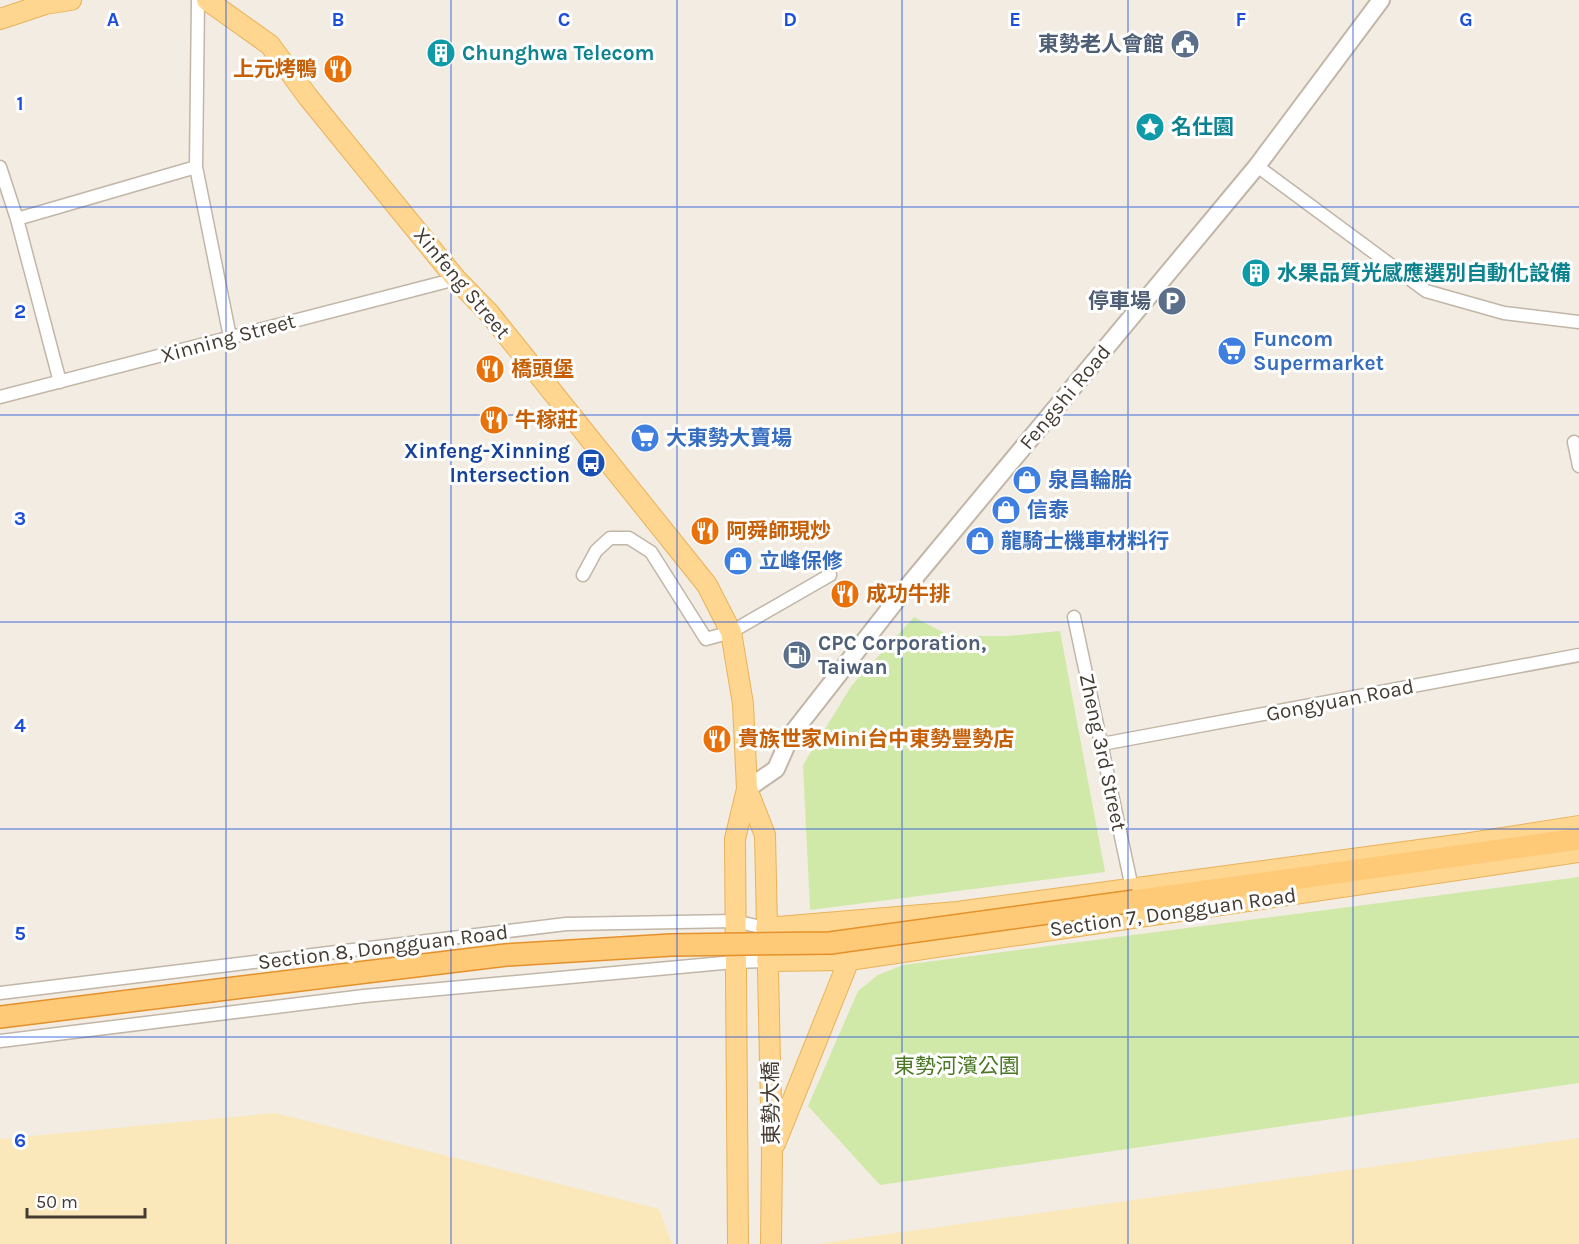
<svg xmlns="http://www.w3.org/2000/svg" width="1579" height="1244" font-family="Karla,'Noto Sans TC',sans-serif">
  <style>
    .green { fill: #d1e9a8 }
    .sand { fill: #fae8bb }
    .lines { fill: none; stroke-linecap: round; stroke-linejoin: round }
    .minor-casing { stroke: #c1b6a8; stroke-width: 15 }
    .tertiary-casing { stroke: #c1b6a8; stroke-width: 20 }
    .primary-casing { stroke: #e9b259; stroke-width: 22 }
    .trunk-casing { stroke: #e5912a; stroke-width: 24 }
    .minor { stroke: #fff; stroke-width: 12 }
    .tertiary { stroke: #fff; stroke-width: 16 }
    .primary { stroke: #ffd68f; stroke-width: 20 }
    .trunk { stroke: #ffca78; stroke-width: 21 }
    .trunk-bridge-casing { stroke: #e5912a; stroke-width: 24; stroke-linecap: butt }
    .trunk-bridge { stroke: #ffca78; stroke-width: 21 }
    .grid { fill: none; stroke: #1d4ed8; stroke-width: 1.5; stroke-opacity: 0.55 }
    .labels { text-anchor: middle; stroke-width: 6; stroke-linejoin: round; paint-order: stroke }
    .service-label { font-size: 21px; font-weight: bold; fill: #4e5e75; stroke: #fff; text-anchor: end }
    .culture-label { font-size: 21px; font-weight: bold; fill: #0d838f; stroke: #fff; text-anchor: start }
    .food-label { font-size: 21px; font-weight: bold; fill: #c56008; stroke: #fff; text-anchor: start }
    .street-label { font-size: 21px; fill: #443c33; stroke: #fff }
    .shop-label { font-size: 21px; font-weight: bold; fill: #366cbe; stroke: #fff; text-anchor: start }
    .transit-label { font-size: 21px; font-weight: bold; fill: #164399; stroke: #fff; text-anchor: end }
    .park-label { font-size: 21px; fill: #4a7824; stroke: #fff }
    .grid-label { font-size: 20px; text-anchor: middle; font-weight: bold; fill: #1d4ed8; stroke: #fff; stroke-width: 6; stroke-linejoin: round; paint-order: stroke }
  </style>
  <rect width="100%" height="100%" fill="#f2ece2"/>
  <path class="green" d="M914 617 950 636H1007L1060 631 1105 872 810 910 803 765 852 685Z
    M1579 877V1083L880 1185 808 1106 858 991 878 975 903 965Z"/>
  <path class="sand" d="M275 1113 659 1209 672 1244H0V1139Z
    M1579 1138V1244H816Z"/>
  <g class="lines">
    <g class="minor-casing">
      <path id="minor" d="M198 0 196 167 230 337
        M1257 166 1426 291 1504 313 1579 322
        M0 167 17 219 60 382
        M17 219 196 167
        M0 397 456 279
        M1574 442 1579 466
        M583 575 596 551 610 538H629L651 552 706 639 731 632 830 575
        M1074 617 1132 888
        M1102 744 1579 655
        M0 993 566 924 734 921 766 928
        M0 1041 364 996 734 962 767 961"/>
    </g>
    <g class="tertiary-casing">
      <path id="tertiary" d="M747 789 776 769 791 735 902 593 1257 166 1381 0"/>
    </g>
    <g class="primary-casing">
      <path id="primary" d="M207 0 270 45 308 97 456 279 489 313 707 585 731 632 743 704 747 789 735 839 738 1244
        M0 19 45 4 71 0
        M747 789 765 835 772 1152 771 1244
        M766 928 957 912 1464 844 1579 826
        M767 961 849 960 1579 852
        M775 1144 849 960"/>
    </g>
    <g class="trunk-casing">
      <path id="trunk" d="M1134 901 1579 839
        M0 1017 210 991"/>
    </g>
    <use href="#minor" class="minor"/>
    <use href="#tertiary" class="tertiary"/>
    <use href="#primary" class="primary"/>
    <use href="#trunk" class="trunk"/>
    <g class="trunk-bridge-casing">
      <path id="trunk-bridge" d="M210 991 506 955 671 945 830 943 1134 901"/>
    </g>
    <use href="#trunk-bridge" class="trunk-bridge"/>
  </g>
  <path class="grid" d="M226 0V1244M451 0V1244M677 0V1244M902 0V1244M1128 0V1244M1353 0V1244M0 207H1579M0 415H1579M0 622H1579M0 829H1579M0 1037H1579"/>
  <defs>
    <g id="civic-disc" transform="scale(1.5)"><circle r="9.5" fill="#5c6f8a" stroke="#fff"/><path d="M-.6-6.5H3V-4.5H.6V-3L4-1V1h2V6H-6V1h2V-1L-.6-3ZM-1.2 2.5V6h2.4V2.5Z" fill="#fff"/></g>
    <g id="building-disc" transform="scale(1.5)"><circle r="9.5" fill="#0f9aa8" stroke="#fff"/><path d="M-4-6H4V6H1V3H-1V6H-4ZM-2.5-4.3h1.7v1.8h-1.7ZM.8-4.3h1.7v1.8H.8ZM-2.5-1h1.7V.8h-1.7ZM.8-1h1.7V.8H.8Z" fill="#fff"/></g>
    <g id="restaurant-disc" transform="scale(1.5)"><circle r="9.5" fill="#e8710a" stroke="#fff"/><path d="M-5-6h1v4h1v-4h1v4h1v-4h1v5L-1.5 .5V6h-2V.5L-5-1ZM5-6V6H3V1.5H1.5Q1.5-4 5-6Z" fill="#fff"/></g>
    <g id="sight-disc" transform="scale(1.5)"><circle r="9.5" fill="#0f9aa8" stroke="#fff"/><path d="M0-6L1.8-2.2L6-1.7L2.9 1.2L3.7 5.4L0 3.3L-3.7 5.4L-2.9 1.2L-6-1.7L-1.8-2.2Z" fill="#fff"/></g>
    <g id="parking-disc" transform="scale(1.5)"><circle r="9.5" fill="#5c6f8a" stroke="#fff"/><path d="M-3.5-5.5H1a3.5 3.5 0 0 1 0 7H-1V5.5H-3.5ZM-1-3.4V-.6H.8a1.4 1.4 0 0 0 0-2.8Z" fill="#fff"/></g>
    <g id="supermarket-disc" transform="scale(1.5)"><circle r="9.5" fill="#3f7fe0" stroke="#fff"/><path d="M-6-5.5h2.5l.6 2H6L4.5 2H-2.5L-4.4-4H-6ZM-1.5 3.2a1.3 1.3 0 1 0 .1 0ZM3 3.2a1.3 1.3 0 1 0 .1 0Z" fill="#fff"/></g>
    <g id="bus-disc" transform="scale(1.5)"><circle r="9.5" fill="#1a4fb4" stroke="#fff"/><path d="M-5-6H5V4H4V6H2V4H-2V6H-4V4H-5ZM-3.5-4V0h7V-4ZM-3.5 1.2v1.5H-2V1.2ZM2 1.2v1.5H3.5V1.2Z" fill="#fff"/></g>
    <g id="shop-disc" transform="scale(1.5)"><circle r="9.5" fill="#3f7fe0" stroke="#fff"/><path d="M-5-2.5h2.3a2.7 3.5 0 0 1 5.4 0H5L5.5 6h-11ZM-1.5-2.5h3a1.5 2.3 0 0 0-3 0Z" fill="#fff"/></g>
    <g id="fuel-disc" transform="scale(1.5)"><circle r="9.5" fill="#5c6f8a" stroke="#fff"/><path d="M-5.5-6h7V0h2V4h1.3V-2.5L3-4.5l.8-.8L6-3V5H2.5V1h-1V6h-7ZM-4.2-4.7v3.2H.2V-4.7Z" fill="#fff"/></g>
  </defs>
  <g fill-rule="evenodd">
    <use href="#civic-disc" x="1185" y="44"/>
    <use href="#building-disc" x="441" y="53"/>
    <use href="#restaurant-disc" x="338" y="69"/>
    <use href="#sight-disc" x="1150" y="127"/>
    <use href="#building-disc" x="1256" y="273"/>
    <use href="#parking-disc" x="1172" y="301"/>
    <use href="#supermarket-disc" x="1232" y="351"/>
    <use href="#restaurant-disc" x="490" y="369"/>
    <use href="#restaurant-disc" x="494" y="420"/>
    <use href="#supermarket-disc" x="645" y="438"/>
    <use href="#bus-disc" x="591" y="463"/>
    <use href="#shop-disc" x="1027" y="480"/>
    <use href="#shop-disc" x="1006" y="510"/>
    <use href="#restaurant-disc" x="705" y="531"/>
    <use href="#shop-disc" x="980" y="541"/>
    <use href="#shop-disc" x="738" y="561"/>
    <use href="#restaurant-disc" x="845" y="594"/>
    <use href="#fuel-disc" x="797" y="655"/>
    <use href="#restaurant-disc" x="717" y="739"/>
  </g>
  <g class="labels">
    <g class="service-label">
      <text x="1164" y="51">東勢老人會館</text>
      <text x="1151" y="308">停車場</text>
      <text x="818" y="650" text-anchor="start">CPC Corporation,<tspan x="818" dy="24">Taiwan</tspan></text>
    </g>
    <g class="culture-label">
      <text x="462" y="60">Chunghwa Telecom</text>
      <text x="1171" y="134">名仕園</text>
      <text x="1277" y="280">水果品質光感應選別自動化設備</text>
    </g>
    <g class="food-label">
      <text x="317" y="76" text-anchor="end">上元烤鴨</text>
      <text x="511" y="376">橋頭堡</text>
      <text x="515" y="427">牛稼莊</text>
      <text x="726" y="538">阿舜師現炒</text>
      <text x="866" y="601">成功牛排</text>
      <text x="738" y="746">貴族世家Mini台中東勢豐勢店</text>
    </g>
    <g class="street-label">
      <text transform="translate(462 283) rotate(50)" y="7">Xinfeng Street</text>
      <text transform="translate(228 338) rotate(-15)" y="7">Xinning Street</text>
      <text transform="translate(1065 397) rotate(-50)" y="7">Fengshi Road</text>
      <text transform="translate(1340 700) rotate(-11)" y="7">Gongyuan Road</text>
      <text transform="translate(1103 752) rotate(78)" y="7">Zheng 3rd Street</text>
      <text transform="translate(1173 912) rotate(-8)" y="7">Section 7, Dongguan Road</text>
      <text transform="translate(383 947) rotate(-7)" y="7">Section 8, Dongguan Road</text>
      <text transform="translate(771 1103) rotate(-91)" y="7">東勢大橋</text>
    </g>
    <g class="shop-label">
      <text x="1253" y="346">Funcom<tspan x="1253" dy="24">Supermarket</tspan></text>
      <text x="666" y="445">大東勢大賣場</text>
      <text x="1048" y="487">泉昌輪胎</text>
      <text x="1027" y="517">信泰</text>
      <text x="1001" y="548">龍騎士機車材料行</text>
      <text x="759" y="568">立峰保修</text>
    </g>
    <g class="transit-label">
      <text x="570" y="458">Xinfeng-Xinning<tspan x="570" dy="24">Intersection</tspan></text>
    </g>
    <g class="park-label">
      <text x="957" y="1073">東勢河濱公園</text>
    </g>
  </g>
  <g class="grid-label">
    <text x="113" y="26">A</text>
    <text x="338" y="26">B</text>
    <text x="564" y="26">C</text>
    <text x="790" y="26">D</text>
    <text x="1015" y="26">E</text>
    <text x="1241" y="26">F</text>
    <text x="1466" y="26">G</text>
    <text x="20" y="110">1</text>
    <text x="20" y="318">2</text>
    <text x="20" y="525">3</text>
    <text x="20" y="732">4</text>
    <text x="20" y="940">5</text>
    <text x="20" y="1147">6</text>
  </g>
  <path d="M27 1208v9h118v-9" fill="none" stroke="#443c33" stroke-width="3"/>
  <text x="36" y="1208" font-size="18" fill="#443c33" stroke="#ffffff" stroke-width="4.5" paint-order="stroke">50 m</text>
</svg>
